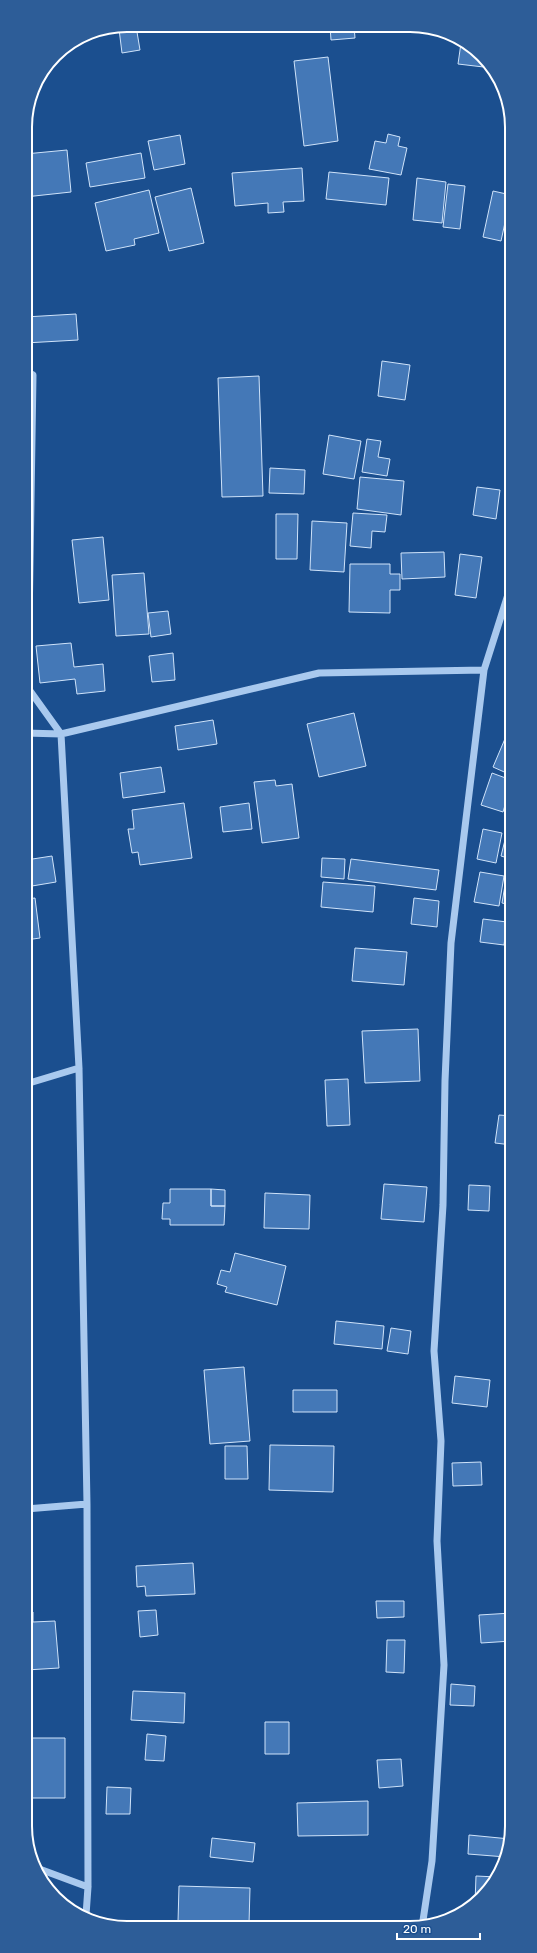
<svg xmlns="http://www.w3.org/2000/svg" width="537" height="1953" font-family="Rubik,sans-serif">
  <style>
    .building { fill: #4478b7; stroke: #cfe3fa }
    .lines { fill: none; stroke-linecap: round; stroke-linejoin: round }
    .minor { stroke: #a9c9ee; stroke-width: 7 }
    .rim { fill: none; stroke: #fff; stroke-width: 2 }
  </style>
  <rect width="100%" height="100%" fill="#1b4f8f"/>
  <path class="building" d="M136 26 140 50 122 53 119 29Z
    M330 26H354L355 38 331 40Z
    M461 43 482 55 492 68 458 64Z
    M328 57 338 141 304 146 294 61Z
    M388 134 400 137 398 146 407 148 401 175 369 169 375 141 386 143Z
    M180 135 185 164 154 170 148 141Z
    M67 150 71 192 25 197V154Z
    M141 153 145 178 90 187 86 163Z
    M302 168 304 201 283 202 284 212 268 213V203L235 206 232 173Z
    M329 172 389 178 386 205 326 199Z
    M417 178 446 182 442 223 413 220Z
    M448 184 465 186 460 229 443 227Z
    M191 188 204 243 169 251 155 197Z
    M149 190 159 233 134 239 135 245 106 251 95 203Z
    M493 191 511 195 501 241 483 237Z
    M76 314 78 340 25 343V317Z
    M382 361 410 365 405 400 378 396Z
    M259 376 263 496 222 497 218 378Z
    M329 435 361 441 354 479 323 474Z
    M367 439 381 441 378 457 390 459 387 476 362 472Z
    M270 468 305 470 304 494 269 493Z
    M360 477 404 481 401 515 357 509Z
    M477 487 500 490 496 519 473 515Z
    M353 513 387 515 385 532 372 531 371 548 350 546Z
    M276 514H298L297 559H276Z
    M312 521 347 523 344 572 310 570Z
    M103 537 109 600 79 603 72 540Z
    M444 552 445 577 402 579 401 553Z
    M460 554 482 557 476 598 455 595Z
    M350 564H390V574H400V590H390V613L349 612Z
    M144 573 149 634 116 636 112 575Z
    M168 611 171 634 151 637 148 613Z
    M71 643 74 667 103 664 105 691 77 694 75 679 40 683 36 646Z
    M173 653 175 680 152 682 149 656Z
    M354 713 366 766 319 777 307 724Z
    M213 720 217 744 178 750 175 726Z
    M507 734 511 736V775L493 767Z
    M161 767 165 792 123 798 120 773Z
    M492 773 511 780V785L503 812 481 805Z
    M275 780 276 786 292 784 299 838 262 843 254 782Z
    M184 803 192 858 140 865 138 852 132 853 128 829H134L132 810Z
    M249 803 252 829 223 832 220 807Z
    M483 829 502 833 496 863 477 859Z
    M507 832 511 833V859L501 856Z
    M52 856 56 882 26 887V860Z
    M322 858 345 859 344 879 321 877Z
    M351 859 439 870 436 890 348 879Z
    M480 872 504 876 499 906 474 902Z
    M506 879 511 880V905L502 903Z
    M323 882 375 886 373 912 321 907Z
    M35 898 40 938 26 940V899Z
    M414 898 439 901 437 927 411 924Z
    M483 919 507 922 504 945 480 942Z
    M355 948 407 952 404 985 352 981Z
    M418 1029 420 1081 365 1083 362 1031Z
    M348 1079 350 1125 327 1126 325 1080Z
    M499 1115 512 1116V1145L495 1143Z
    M384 1184 427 1187 424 1222 381 1219Z
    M469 1185 490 1186 489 1211 468 1210Z
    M170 1189H211V1206H225L224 1225H170V1219H162L163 1203H170Z
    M211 1189 225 1190V1206H211Z
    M265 1193 310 1195 309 1229 264 1228Z
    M235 1253 286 1266 277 1305 225 1292 227 1287 217 1284 221 1270 230 1272Z
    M336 1321 384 1326 382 1349 334 1344Z
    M391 1328 411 1331 408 1354 387 1351Z
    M244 1367 250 1441 210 1444 204 1370Z
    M455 1376 490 1380 487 1407 452 1403Z
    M293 1390H337V1412H293Z
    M270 1445 334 1446 333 1492 269 1490Z
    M225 1446H247L248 1479H225Z
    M481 1462 482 1485 453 1486 452 1463Z
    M193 1563 195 1594 146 1596 145 1586 137 1587 136 1566Z
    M376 1601H404V1617L377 1618Z
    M156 1610 158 1635 140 1637 138 1611Z
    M33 1612V1622L55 1621 59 1668 26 1670V1613Z
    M512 1613V1641L481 1643 479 1615Z
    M387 1640H405L404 1673 386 1672Z
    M451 1684 475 1686 474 1706 450 1705Z
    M133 1691 185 1693 184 1723 131 1720Z
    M265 1722H289V1754H265Z
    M147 1734 166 1736 164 1761 145 1760Z
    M31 1738H65V1798H31Z
    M401 1759 403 1786 379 1788 377 1760Z
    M107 1787 131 1788 130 1814H106Z
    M368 1801V1835L298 1836 297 1803Z
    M469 1835 510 1839 506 1857 468 1854Z
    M212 1838 255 1843 253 1862 210 1857Z
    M476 1876 497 1877 487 1894 475 1903Z
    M179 1886 250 1888 249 1924 178 1922Z"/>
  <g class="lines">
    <path class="minor" d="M25 371 33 375 28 688 61 734 79 1068 87 1504 88 1887 86 1915
      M25 733 61 734 319 673 484 670
      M26 1084 79 1068
      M26 1509 87 1504
      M34 1867 88 1887
      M422 1927 432 1861 444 1665 437 1541 441 1441 434 1351 443 1205 445 1081 451 943 484 670 511 585"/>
  </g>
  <path d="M0 0H537V1953H0ZM127 32H410A95 95 0 0 1 505 127V1826A95 95 0 0 1 410 1921H127A95 95 0 0 1 32 1826V127A95 95 0 0 1 127 32Z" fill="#2d5d98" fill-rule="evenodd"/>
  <path class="rim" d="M127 32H410A95 95 0 0 1 505 127V1826A95 95 0 0 1 410 1921H127A95 95 0 0 1 32 1826V127A95 95 0 0 1 127 32Z"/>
  <path d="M397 1933v6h83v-6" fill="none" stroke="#ffffff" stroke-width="2"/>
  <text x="403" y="1933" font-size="12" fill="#ffffff" stroke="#1b4f8f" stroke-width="3" paint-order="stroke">20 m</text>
</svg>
